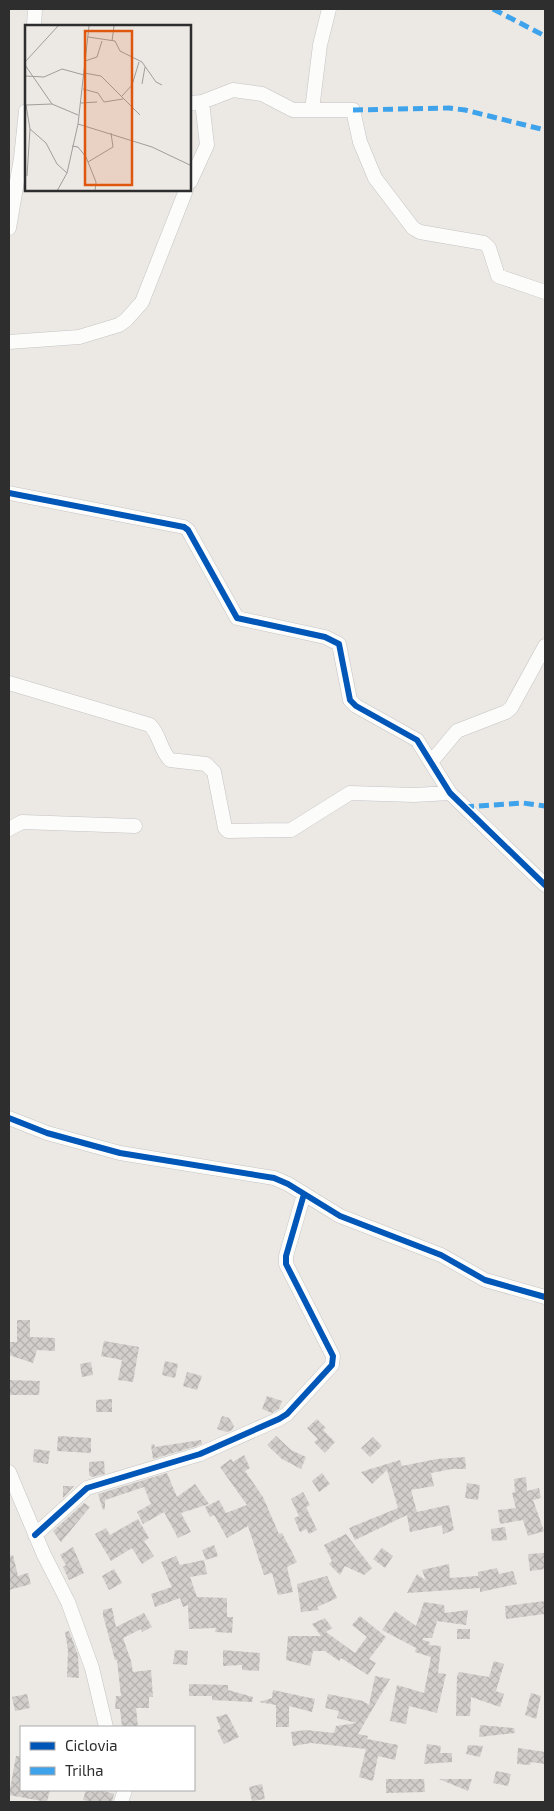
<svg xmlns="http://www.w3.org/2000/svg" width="554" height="1811" font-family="'Exo 2',sans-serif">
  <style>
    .building { fill: url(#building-cross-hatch) }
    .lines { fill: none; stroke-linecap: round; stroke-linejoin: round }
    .minor-casing { stroke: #c5c4c5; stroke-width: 15 }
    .minor { stroke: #fcfcfb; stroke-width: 14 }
    .quiet { stroke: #3ea3eb; stroke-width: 5; stroke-dasharray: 10 5; stroke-linecap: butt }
    .cycleway-casing { stroke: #fff; stroke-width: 9 }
    .cycleway { stroke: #0057b8; stroke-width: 6 }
    .inset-road { fill: none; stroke: #a09e9b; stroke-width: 1 }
    .view { fill: #df570e; fill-opacity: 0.15; stroke: #df570e; stroke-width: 2.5 }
    .inset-edge { fill: none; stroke: #2e2e2e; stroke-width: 2.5 }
  </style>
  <defs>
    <pattern id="building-cross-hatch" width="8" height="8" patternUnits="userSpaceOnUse" patternTransform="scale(1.25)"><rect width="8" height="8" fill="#d1cecb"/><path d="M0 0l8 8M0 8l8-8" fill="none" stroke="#b4b1af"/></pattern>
  </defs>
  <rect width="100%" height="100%" fill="#ece8e4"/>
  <path class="building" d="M17 1320H30V1337L55 1338V1351L37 1350 33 1363 9 1355V1342H17Z
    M104 1341 139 1347 133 1382 118 1380 122 1360 101 1356Z
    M165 1361 178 1364 175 1378 162 1375Z
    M91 1362 93 1375 82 1377 80 1364Z
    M187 1372 202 1376 197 1390 183 1386Z
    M9 1380 40 1381 39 1395H9Z
    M267 1396 282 1401 279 1409 272 1413 262 1409Z
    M112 1399V1412H96V1400Z
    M222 1416 229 1418 234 1426 232 1430 227 1432 217 1429Z
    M317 1419 326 1428 323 1430 335 1442 325 1453 314 1442 318 1439 307 1428Z
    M58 1436 91 1438V1453L57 1451Z
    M276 1436 291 1450 306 1457 301 1469 282 1459 267 1445Z
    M373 1437 382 1446 370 1457 361 1448Z
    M201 1440 202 1444 197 1446 153 1459 151 1445 154 1444 155 1447Z
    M34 1449 50 1451 48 1464 33 1462Z
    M244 1455 250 1468 245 1471 263 1497 279 1534 282 1533 297 1562 287 1567 293 1592 278 1595 272 1573 264 1575 248 1526 227 1538 214 1515 210 1517 205 1507 219 1500 226 1513 247 1505 220 1467 231 1459 233 1462Z
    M465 1457 466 1469H452L431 1473 434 1486 411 1490 417 1512 449 1505 454 1530 443 1534 442 1525 410 1532 407 1515 355 1540 349 1528 398 1508 387 1470 372 1484 361 1472 400 1460 402 1466 437 1459Z
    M104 1461 105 1474 92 1477 89 1475V1462Z
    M167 1473 177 1497 195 1484 209 1504 181 1513 191 1532 178 1538 164 1512 143 1524 137 1512 151 1504 144 1487 105 1500V1509L103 1510 98 1494Z
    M322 1473 330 1484 319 1492 312 1481Z
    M526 1477 527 1491 539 1488 541 1498 533 1500 544 1531 528 1536 523 1520 500 1524 498 1510 516 1508 512 1493 515 1492 514 1479Z
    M467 1483 480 1485 478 1500 465 1498Z
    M63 1486H74L63 1498Z
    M303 1492 310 1505 306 1507 317 1530 309 1534 306 1529 300 1532 294 1518 299 1516 291 1499Z
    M84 1503 90 1507 61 1542 53 1531Z
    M138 1519 149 1538 144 1541 154 1556 142 1564 132 1548 111 1561 95 1534 106 1528 110 1535Z
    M505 1527 507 1540 492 1541 491 1529Z
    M346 1534 372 1568 364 1575 345 1566 340 1575 329 1564 332 1561 324 1545Z
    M214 1545 218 1556 206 1560 202 1550Z
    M73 1547 84 1573 69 1580 63 1567 66 1565 60 1555Z
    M382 1548 393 1556 385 1568 373 1559Z
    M545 1553V1569L530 1571 528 1554Z
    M13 1555 18 1576 28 1573 31 1584 9 1590V1556Z
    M176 1556 180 1565 204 1560 207 1574 190 1577 197 1597 227 1598V1617H233L232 1633 215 1632 216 1628 189 1629 188 1605 183 1607 180 1598 155 1607 151 1594 172 1587 161 1562Z
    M449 1564 450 1578 478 1576V1572L497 1568 499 1574 513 1571 517 1584 480 1592V1588L407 1593 417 1574 426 1581 422 1570Z
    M114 1569 122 1583 109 1590 102 1576Z
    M327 1576 337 1598 317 1607 319 1610 301 1612 297 1584Z
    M545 1601V1614L506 1619 505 1606Z
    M424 1602 444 1605 445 1613 468 1610 466 1625 437 1621 432 1638H423V1640L430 1642 429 1645 441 1646 438 1673 446 1674 437 1713 409 1706 406 1724 390 1721 397 1685 424 1693 431 1657 415 1652 416 1648 382 1630 395 1611 416 1626Z
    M112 1608 116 1627 144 1613 152 1627 142 1632 141 1629 123 1638 131 1661 133 1672 151 1670 153 1697H149V1708H136L138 1727H122L120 1709H115L116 1696H121L117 1660H115L103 1615V1610Z
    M360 1616 386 1637 369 1659 376 1663 368 1675 341 1658 339 1661 325 1651H313L310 1666 286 1660 288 1636H321L312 1624 325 1618 332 1628 326 1632 355 1653 367 1637 352 1625Z
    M457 1629H470V1639H457Z
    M69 1631 78 1655 79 1678 67 1677 68 1650 65 1632Z
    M175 1650 188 1651 187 1665 173 1664Z
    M223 1650 260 1653 259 1671 242 1670V1665L223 1666Z
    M494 1661 504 1664 496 1691 504 1694 500 1707 471 1697 470 1716H456L457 1676 459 1672 489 1677Z
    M375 1676 390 1679 358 1734 368 1736 367 1739 398 1745 395 1760 378 1756 373 1781 359 1777 366 1749 311 1743 293 1746 291 1732 306 1730 334 1733 336 1726 357 1723 337 1718 339 1711 325 1708 328 1694 363 1701 369 1705Z
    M189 1684 228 1685V1690L253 1697 252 1702 212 1700V1696H189Z
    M273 1690 315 1699 312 1712 289 1706V1727H276V1705L259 1702 272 1698Z
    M531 1693 541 1696 536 1719 525 1715Z
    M27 1694 30 1708 15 1711 12 1697Z
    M227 1714 239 1737 224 1744 217 1730 221 1729 216 1717Z
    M480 1725 514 1728 515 1733 479 1737Z
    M427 1744 441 1746 440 1753H452V1762L424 1764Z
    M468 1745 483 1746 480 1757 466 1754Z
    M518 1748 545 1752V1764L531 1762 530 1765 517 1764Z
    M16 1756H21V1790H50L47 1802 9 1795Z
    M496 1771 511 1774 508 1786 493 1783Z
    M386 1779H424L425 1792 386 1793Z
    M439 1779H472L468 1791Z
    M262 1784 265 1799 252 1801 249 1787Z
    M86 1790H101L114 1794 112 1802H91L83 1800Z"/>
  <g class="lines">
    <g class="minor-casing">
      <path id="minor" d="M34 26 35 9
        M190 103 202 102 233 90 262 94 293 110H353L360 142 375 178 413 228 420 232 484 243 489 248 498 276 545 292
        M312 110 320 45 329 9
        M190 182 207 145 202 102
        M9 228 21 158 26 111
        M9 342 79 337 119 325 126 320 142 302 186 190
        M9 493 184 527 188 530 237 618 325 637 339 644 350 700 356 706 417 740 450 793 545 885
        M9 683 150 725C160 735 160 750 170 760L206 764 214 772 225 828 228 831 291 830 350 793 414 795 450 793
        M431 762 457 731 506 712 511 708 545 646
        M9 829 22 822 135 826
        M9 1118 47 1133 120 1153 274 1178 288 1184 340 1216 441 1255 485 1280 545 1297
        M9 1472 44 1555 68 1602 92 1668 106 1727
        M35 1535 87 1488 200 1454 279 1419 287 1414 332 1365 333 1356 286 1264V1256L304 1194
        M121 1802 125 1790"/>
    </g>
    <use href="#minor" class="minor"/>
    <path class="quiet" d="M493 9 545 36
      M353 110 449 108 465 110 545 130
      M464 807 523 803 545 806"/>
    <g class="cycleway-casing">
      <path id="cycleway" d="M9 493 184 527 188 530 237 618 325 637 339 644 350 700 356 706 417 740 450 793 545 885
        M9 1118 47 1133 120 1153 274 1178 288 1184 340 1216 441 1255 485 1280 545 1297
        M35 1535 87 1488 200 1454 279 1419 287 1414 332 1365 333 1356 286 1264V1256L304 1194"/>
    </g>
    <use href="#cycleway" class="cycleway"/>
  </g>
  <g transform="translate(25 25)">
    <rect width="166" height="166" fill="#ece8e4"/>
    <path class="inset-road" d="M63 12 90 16 95 26 117 37 131 57 137 60M87 16 89 1M60 36 72 32 77 16M0 37 33 1M0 40 27 79 53 90M59 48 76 51 115 90M0 51 19 52 37 44 59 50M117 59 120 42M58 64 73 68 79 77 98 74M97 71 107 60 114 37M56 78 72 77M1 80 5 104 2 151M1 80 27 79M53 99 127 122 167 141M5 104 21 118 32 139 42 148M47 121 53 122 61 132 71 157 70 166M63 137 88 122 86 108M32 166 42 148 53 99 64 1"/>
    <path class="view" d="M60 6H107V160H60Z"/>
    <rect width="166" height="166" class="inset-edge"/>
  </g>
  <rect width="554" height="1811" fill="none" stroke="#2e2e2e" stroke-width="20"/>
  <rect x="20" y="1726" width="175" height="65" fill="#ffffff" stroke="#ababab"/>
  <rect x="30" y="1742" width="25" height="8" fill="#0057b8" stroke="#ababab"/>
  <text x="65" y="1751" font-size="15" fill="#2e2e2e">Ciclovia</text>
  <rect x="30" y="1767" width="25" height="8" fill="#3ea3eb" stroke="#ababab"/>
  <text x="65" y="1776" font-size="15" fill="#2e2e2e">Trilha</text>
</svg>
